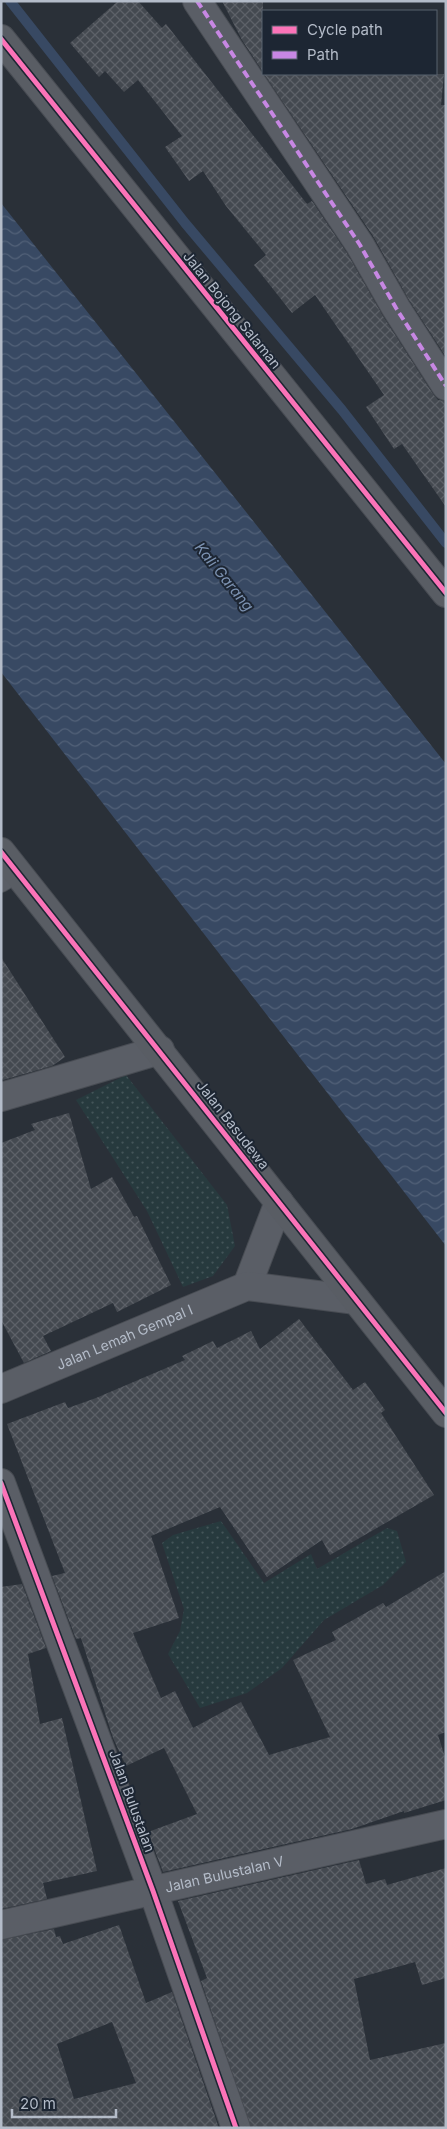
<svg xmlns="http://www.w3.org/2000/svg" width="447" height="2129" font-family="Inter,sans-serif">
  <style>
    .grass { fill: url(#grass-dots) }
    .water { fill: url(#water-waves) }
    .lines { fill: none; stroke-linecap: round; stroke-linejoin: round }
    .stream { stroke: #384963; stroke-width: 10 }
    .building { fill: url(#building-cross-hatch); fill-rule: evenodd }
    .lane-casing { stroke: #484c53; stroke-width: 20 }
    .street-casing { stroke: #484c53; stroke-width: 30 }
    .secondary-casing { stroke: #484c53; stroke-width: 30 }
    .lane { stroke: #5a5e66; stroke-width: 18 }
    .street { stroke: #5a5e66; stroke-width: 28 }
    .secondary { stroke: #595d64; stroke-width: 28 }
    .quiet { stroke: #c787e3; stroke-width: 4; stroke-dasharray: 8 4; stroke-linecap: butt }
    .cycleway-casing { stroke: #1d2633; stroke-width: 8 }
    .cycleway { stroke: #fb73b8; stroke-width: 5 }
    .labels { text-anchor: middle; stroke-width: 4; stroke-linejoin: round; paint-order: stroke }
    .street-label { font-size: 14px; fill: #b4bcc9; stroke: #1d2633 }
    .water-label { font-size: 15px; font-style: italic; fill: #7c92b1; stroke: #1d2633 }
  </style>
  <defs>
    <pattern id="grass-dots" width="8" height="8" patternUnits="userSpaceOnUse" patternTransform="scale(1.25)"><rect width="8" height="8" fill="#273a3e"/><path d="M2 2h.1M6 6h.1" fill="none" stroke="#445559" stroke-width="1.8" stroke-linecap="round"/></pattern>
    <pattern id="water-waves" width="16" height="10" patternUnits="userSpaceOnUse" patternTransform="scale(1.25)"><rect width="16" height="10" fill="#384963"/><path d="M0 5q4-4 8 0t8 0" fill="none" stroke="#526178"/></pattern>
    <pattern id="building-cross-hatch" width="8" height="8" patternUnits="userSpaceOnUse" patternTransform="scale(1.25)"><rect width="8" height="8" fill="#444950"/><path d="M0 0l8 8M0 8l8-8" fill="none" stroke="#5d6168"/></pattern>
  </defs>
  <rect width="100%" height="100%" fill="#2a3038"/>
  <path class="grass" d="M126 1075 227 1205 235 1246 213 1276 183 1287 147 1211 76 1100Z
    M221 1521 264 1583 311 1554 317 1569 387 1528 397 1531 406 1562 383 1585 324 1620 282 1668 247 1693 200 1708 168 1654 180 1631 184 1609 162 1543 173 1535Z"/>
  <path class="water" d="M1 203 446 764V1246L1 672Z"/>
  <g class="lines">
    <path class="stream" d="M10 1 185 223 342 410 446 543"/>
  </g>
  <path class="building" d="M118 1H138L162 28 166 24 307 204 312 201 347 253 383 316 433 394 438 400 446 401V507L402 444 394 449 366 407 384 395 315 295 292 313 254 265 266 255 226 206 203 171 189 181 165 147 182 136 138 80 124 92 105 71 99 77 70 43Z
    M222 1H263V72L242 40Z
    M264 74H444L441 105H446V357L409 300 373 236Z
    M1 957 65 1057 52 1066 3 1080 1 1077Z
    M69 1113 91 1189 112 1177 134 1217 137 1216 171 1285 117 1312 113 1303 43 1336 51 1351 24 1363 1 1320V1143L35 1130 31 1124Z
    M299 1319 353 1390 365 1382 385 1410 381 1413 434 1495 330 1555 322 1540 267 1577 220 1507 151 1536 179 1618 133 1633 161 1698 175 1691 193 1728 241 1702 269 1755 330 1737 293 1660 336 1640 332 1632 383 1603 386 1607 446 1571V1732L438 1735 446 1760V1800L404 1813V1811L352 1829 163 1872 148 1832 197 1814 164 1748 126 1766 113 1738 81 1638 76 1639 52 1576 65 1573 7 1424 65 1402 68 1408 96 1398 185 1360 182 1356 213 1341 217 1348 251 1331 260 1349Z
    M22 1584 46 1648 28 1654 40 1724 62 1718 97 1871 43 1883 47 1899 1 1909V1587Z
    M359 1860 366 1884 385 1879 387 1885 446 1868V1978L422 1985 415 1962 354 1979 370 2060 446 2043V2128H251L201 1981 207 1978 178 1901Z
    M119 1925 146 2003 172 1992 219 2128H1V1940L54 1929 56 1937 60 1936 63 1944ZM112 2022 136 2083 74 2099 57 2044Z"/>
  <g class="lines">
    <g class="lane-casing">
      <path id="lane" d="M1 883 18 873"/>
    </g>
    <g class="street-casing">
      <g id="street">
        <path d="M197 1 360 245 396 308 446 386"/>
        <path d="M1 1097 160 1050"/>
        <path d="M247 1286 279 1202"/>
        <path id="s1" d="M1 1389 247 1286 356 1300"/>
        <path d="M1 1483 153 1891 236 2128"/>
        <path id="s2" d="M1 1925 446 1824"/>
      </g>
    </g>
    <g class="secondary-casing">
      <path id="secondary" d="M1 39 446 593
        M1 852 446 1413"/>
    </g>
    <use href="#lane" class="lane"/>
    <use href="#street" class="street"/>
    <use href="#secondary" class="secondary"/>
    <path class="quiet" d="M197 1 360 245 396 308 446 386"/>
    <g class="cycleway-casing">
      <path id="cycleway" d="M1 39 446 593
        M1 852 446 1413
        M1 1483 153 1891 236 2128"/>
    </g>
    <use href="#cycleway" class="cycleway"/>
  </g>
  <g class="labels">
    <g class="street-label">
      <text transform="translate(232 310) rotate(51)" y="5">Jalan Bojong Salaman</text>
      <text transform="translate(233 1125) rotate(52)" y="5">Jalan Basudewa</text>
      <text dy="5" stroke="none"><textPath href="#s1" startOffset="134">Jalan Lemah Gempal I</textPath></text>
      <text transform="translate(132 1801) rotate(70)" y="5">Jalan Bulustalan</text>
      <text dy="5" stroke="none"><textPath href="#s2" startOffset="229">Jalan Bulustalan V</textPath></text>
    </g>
    <g class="water-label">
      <text transform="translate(224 577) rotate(51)" y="5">Kali Garang</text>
    </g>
  </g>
  <rect width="447" height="2129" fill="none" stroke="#b4bcc9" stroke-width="5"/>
  <rect x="262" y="10" width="175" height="65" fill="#1d2633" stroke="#59626f"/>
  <rect x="272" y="26" width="25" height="8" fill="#fb73b8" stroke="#59626f"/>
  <text x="307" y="35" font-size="15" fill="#b4bcc9">Cycle path</text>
  <rect x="272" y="51" width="25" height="8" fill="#c787e3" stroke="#59626f"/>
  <text x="307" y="60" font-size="15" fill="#b4bcc9">Path</text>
  <path d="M12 2109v8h104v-8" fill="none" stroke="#b4bcc9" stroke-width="2.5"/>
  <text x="20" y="2109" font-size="15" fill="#b4bcc9" stroke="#1d2633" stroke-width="4" paint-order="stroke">20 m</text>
</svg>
